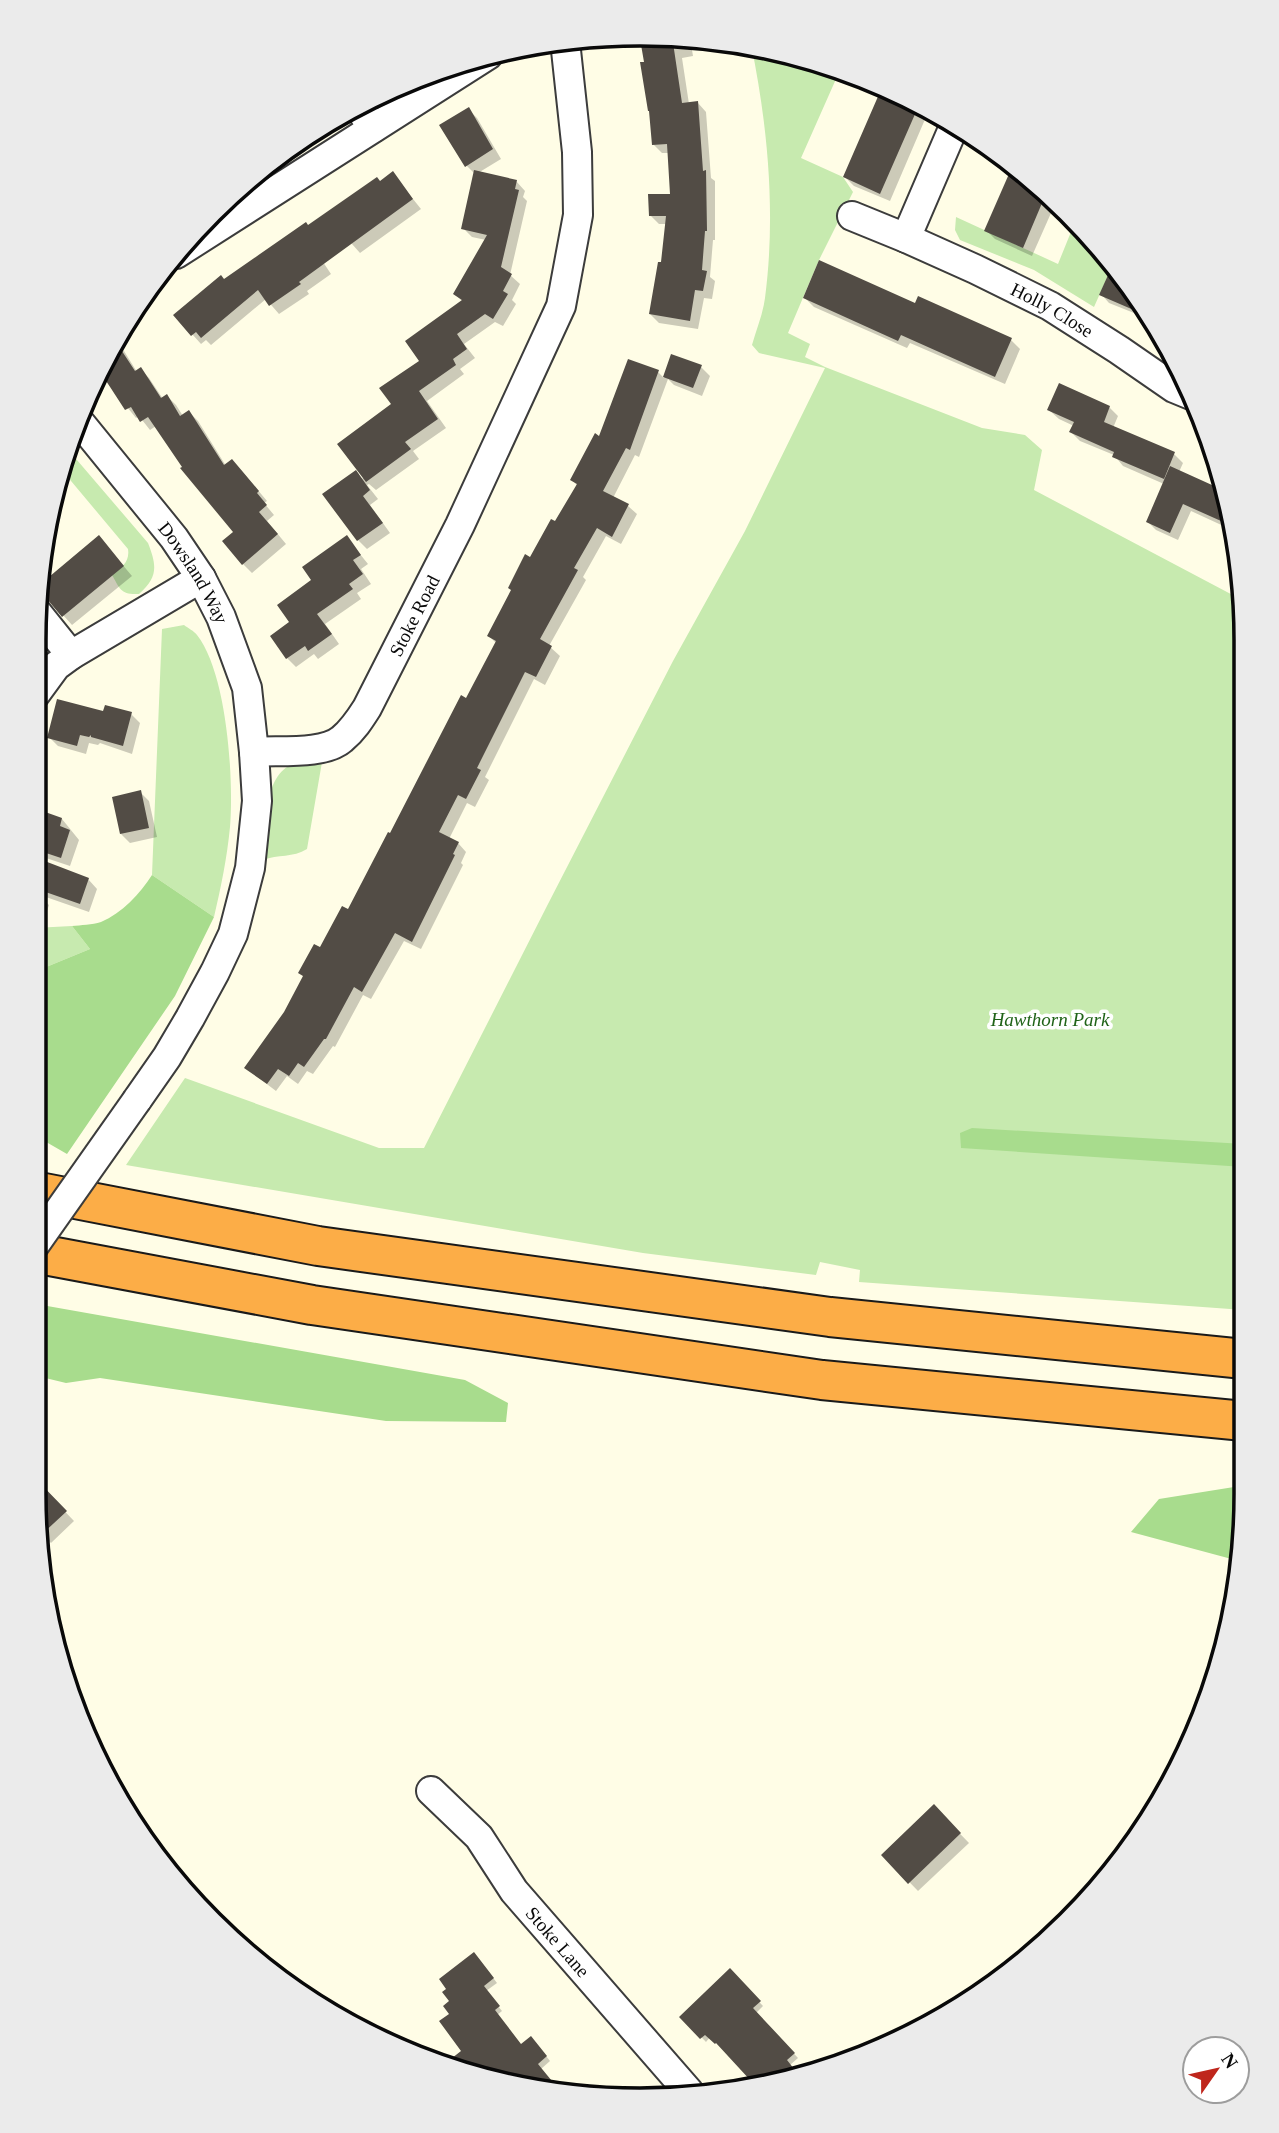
<svg xmlns="http://www.w3.org/2000/svg" width="1279" height="2133" font-family="'Times New Roman',serif">
  <style>
    .green { fill: #c7eaaf }
    .forest { fill: #a8dc8d }
    .shadow { fill: #0003 }
    .building { fill: #524c45 }
    .lines { fill: none; stroke-linecap: round; stroke-linejoin: round }
    .street-casing { stroke: #3c3c3c; stroke-width: 32 }
    .highway-casing { stroke: #1a1a1a; stroke-width: 42 }
    .street { stroke: #fff; stroke-width: 28 }
    .highway { stroke: #fcad47; stroke-width: 38 }
    .street-bridge-casing { stroke: #3c3c3c; stroke-width: 32; stroke-linecap: butt }
    .street-bridge { stroke: #fff; stroke-width: 28 }
    .labels { text-anchor: middle; stroke-width: 7; stroke-linejoin: round; paint-order: stroke }
    .street-label { font-size: 19px; fill: #090909; stroke: #fff }
    .park-label { font-size: 19px; font-style: italic; fill: #206318; stroke: #fff }
    .rim { fill: none; stroke: #090909; stroke-width: 3.5 }
  </style>
  <rect width="100%" height="100%" fill="#fffde6"/>
  <path class="green" d="M751 44 840 70 801 158 843 177 853 192 819 260 788 333 810 344 805 357 825 367 982 428 1025 435 1042 450 1034 490 1244 601V1310L859 1282 860 1270 820 1262 816 1275 643 1253 126 1165 185 1078 379 1148H424L548 904 673 661 745 531 825 368 759 353 752 345C756 330 763 314 765 298 776 214 768 127 751 44Z
    M956 217 1058 264 1075 222 1095 239 1116 269 1110 271 1094 307 1034 270 960 240 955 230Z
    M65 446 148 543C157 566 158 577 139 594 121 595 120 589 112 575 122 567 130 562 128 549L61 469Z
    M184 625C188 628 194 631 197 635 227 673 234 779 230 827 227 858 221 887 214 917L152 875 162 629Z
    M322 762 307 849C293 858 278 854 263 860 265 834 262 773 294 764 303 761 314 762 322 762Z
    M72 926 90 949 34 972V928Z"/>
  <path class="forest" d="M152 875 214 917 175 996 67 1154 34 1135V972L90 949 72 926C81 925 92 925 101 922 122 913 140 894 152 875Z
    M972 1128 1244 1144V1167L961 1148 960 1133Z
    M36 1304 465 1380 508 1403 506 1422 386 1421 100 1378 66 1383 33 1375 34 1309Z
    M1234 1487 1244 1488V1534L1239 1561 1131 1532 1159 1499Z"/>
  <path class="shadow" d="M641 33 690 38 693 56 682 58 689 104 698 103 706 112 711 178 715 181V240H713L710 277 715 281 712 299 704 298 698 329 659 323 650 314 663 264 667 224H659L650 215 672 196 669 153H662L653 144 646 63Z
    M884 86 929 110 890 201 854 186 845 177Z
    M468 109 477 118 501 159 478 173 516 181 525 191 523 197 527 201 510 275 520 284 512 300 516 304 503 326 495 322 464 344 475 358 460 369 464 374 427 401 446 428 413 451 419 459 376 490 369 484 367 485 378 499 370 505 390 533 367 549 358 540 325 494 356 472 362 479 364 477 393 405 463 302 455 294 486 240 472 237 463 228 475 174 466 165Z
    M1013 168 1055 204 1032 256 995 239 986 230Z
    M393 174 421 209 360 253 352 244 332 211Z
    M307 238 331 274 307 291 309 294 279 314 266 299 211 345 206 340 201 344 175 315 224 281Z
    M1122 277 1165 337 1168 343 1153 336 1145 328 1149 319 1109 303 1102 295Z
    M805 298 916 305 918 299 1011 340 1020 349 1005 384 910 343 907 348 814 307Z
    M115 343 124 351 137 372 140 369 149 378 163 399 167 396 176 405 183 416 189 412 198 421 226 466 241 470 267 501 264 503 274 515 267 521 286 544 252 573 243 564 236 532 184 467 156 426 150 430 139 416 136 418 100 374Z
    M672 356 701 367 710 376 702 396 674 385 668 379 639 457 635 455 613 498 628 506 637 514 621 544 606 536 583 577 586 580 549 646 560 656 545 685 534 679 485 777 489 780 475 807 467 803 449 839 458 843 466 852 461 863 463 865 421 949 404 941 371 999 363 995 335 1047 333 1046 313 1074 307 1071 298 1084 287 1076 276 1091 246 1068 286 1012 321 949 348 912 467 701 496 643 489 636 531 559 578 486 572 480 600 438 658 372 664 378Z
    M1109 407 1118 416 1113 428 1174 454 1183 463 1179 472 1223 492 1230 529 1191 511 1178 540 1156 530 1148 522 1164 484 1123 466 1114 455 1080 441 1071 432 1074 426 1059 419 1049 410Z
    M50 522 55 528 48 534Z
    M99 537 132 576 72 625 55 606 44 599 36 590Z
    M347 538 368 564 361 569 371 584 357 593 361 599 325 624 339 644 318 659 314 654 296 667 287 658 292 623 314 580Z
    M35 635 44 648 34 656Z
    M104 713 131 714 140 723 132 754 100 743 98 745 89 743 86 754 58 746 49 737Z
    M140 792 149 801 157 837 130 843 121 834Z
    M34 810 62 819 79 840 70 866 34 854Z
    M88 879 97 889 89 912 43 896 34 887Z
    M34 894 40 896 49 905 41 929 34 927Z
    M33 1478 74 1521 51 1543 39 1531Z
    M934 1807 969 1843 918 1891 883 1855Z
    M478 1958 497 1983 486 1991 502 2011 497 2015 522 2046 535 2042 550 2061 541 2069 552 2082 548 2085 489 2075 480 2064 451 2014V2002Z
    M730 1971 763 2006 756 2013 798 2058 790 2065 797 2074 753 2081 721 2046 710 2037 706 2042 682 2017Z"/>
  <path class="building" d="M639 33 672 36 682 103 698 101 703 171 706 170 707 231H705L702 270 707 271 703 291 695 290 690 321 649 314 658 262H661L666 216H649L648 194H670L667 144 652 145 649 111H648L640 62H644Z
    M883 85 919 105 880 194 843 177Z
    M469 107 493 149 465 167 439 125Z
    M1012 167 1045 196 1023 248 984 231Z
    M474 170 517 180 515 189 519 190 501 267 512 274 503 291 508 294 493 319 485 314 457 334 467 349 453 359 456 365 419 391 438 419 405 442 411 449 366 482 337 444 391 404 379 388 419 361 405 341 462 300 453 294 487 235 461 229Z
    M393 171 413 199 299 282 301 284 269 306 258 290 201 338 196 332 191 336 173 315 221 275 224 279 306 222 308 225 377 177 380 181Z
    M819 260 915 303 918 296 1012 338 995 377 901 335 898 341 803 298Z
    M1113 264 1135 295 1150 317 1099 295Z
    M116 342 135 371 141 367 161 398 167 394 180 416 189 410 224 465 232 459 259 491 257 493 267 505 259 512 278 534 242 565 222 541 233 532 180 468 182 467 148 417 140 422 131 407 125 410 101 373Z
    M671 354 702 365 693 388 663 377Z
    M628 359 659 370 630 450 626 448 603 491 629 504 612 537 597 528 574 568 578 570 540 639 552 646 536 677 525 672 477 768 481 770 466 799 458 795 439 832 459 842 453 854 455 855 412 942 395 933 362 992 354 987 326 1039H324L304 1067 298 1063 289 1076 278 1069 267 1084 244 1068 284 1012 303 976 298 973 314 944 320 947 342 906 348 909 388 832 390 833 461 695 466 698 496 641 487 636 511 590 508 588 525 554 530 557 551 519 555 521 577 484 570 480 595 433 599 436Z
    M1059 383 1110 406 1104 422 1175 452 1164 479 1112 457 1114 452 1069 432 1074 422 1047 410Z
    M1170 466 1223 490 1230 525 1183 504 1170 533 1146 522Z
    M356 470 370 490 363 496 383 523 357 541 322 494Z
    M99 535 124 566 62 617 47 599 36 594 37 587Z
    M347 535 361 555 353 560 363 574 349 584 353 589 317 614 332 634 308 651 305 646 286 659 270 636 289 622 277 605 311 580 302 567Z
    M57 699 103 711 105 705 132 712 123 746 91 737V735L89 737 80 735 77 746 47 738Z
    M141 790 149 828 120 834 112 797Z
    M34 808 62 818 60 826 70 830 61 858 34 849Z
    M42 860 89 878 80 904 34 888V882Z
    M33 1476 67 1511 40 1536 33 1494Z
    M934 1804 961 1833 908 1884 881 1855Z
    M474 1952 494 1978 484 1986 500 2006 495 2010 521 2044 531 2036 547 2056 538 2064 556 2086 442 2066 461 2051 439 2021 449 2014 443 2006 449 2001 442 1992 446 1989 439 1979Z
    M730 1968 761 2001 753 2008 795 2053 787 2060 798 2074 751 2081 716 2043 715 2044 705 2035 700 2039 679 2017Z"/>
  <g class="lines">
    <g class="street-casing">
      <g id="street">
        <path d="M358 106 373 128"/>
        <path id="s1" d="M955 124 906 238 975 269 1050 306 1119 350 1174 388 1191 395"/>
        <path d="M852 216 906 238"/>
        <path d="M176 254 488 55"/>
        <path id="s2" d="M78 420 174 538 201 578 221 617 247 688 254 752 257 801 250 868 233 934 215 972 190 1018 167 1057 137 1100"/>
        <path d="M35 610 71 655"/>
        <path d="M34 696 56 666 71 655 201 578"/>
        <path id="s3" d="M254 752C278 750 324 755 342 739 353 730 360 719 367 708L460 525 561 306 578 215 577 152 565 41"/>
        <path id="s4" d="M431 1791 479 1837 514 1891 689 2092"/>
      </g>
    </g>
    <g class="highway-casing">
      <path id="highway" d="M34 1191 318 1246 830 1317 1244 1359
        M34 1253 312 1305 822 1380 1244 1421"/>
    </g>
    <use href="#street" class="street"/>
    <use href="#highway" class="highway"/>
    <g class="street-bridge-casing">
      <path id="street-bridge" d="M34 1246 137 1100"/>
    </g>
    <use href="#street-bridge" class="street-bridge"/>
  </g>
  <g class="labels">
    <g class="street-label">
      <text dy="7" stroke="none"><textPath href="#s1" startOffset="287">Holly Close</textPath></text>
      <text dy="7" stroke="none"><textPath href="#s2" startOffset="192">Dowsland Way</textPath></text>
      <text dy="7" stroke="none"><textPath href="#s3" startOffset="234">Stoke Road</textPath></text>
      <text dy="7" stroke="none"><textPath href="#s4" startOffset="198">Stoke Lane</textPath></text>
    </g>
    <g class="park-label">
      <text x="1050" y="1026">Hawthorn Park</text>
    </g>
  </g>
  <path d="M0 0H1279V2133H0ZM640 46H640A594 594 0 0 1 1234 640V1494A594 594 0 0 1 640 2088H640A594 594 0 0 1 46 1494V640A594 594 0 0 1 640 46Z" fill="#ebebeb" fill-rule="evenodd"/>
  <path class="rim" d="M640 46H640A594 594 0 0 1 1234 640V1494A594 594 0 0 1 640 2088H640A594 594 0 0 1 46 1494V640A594 594 0 0 1 640 46Z"/>
  <g transform="translate(1216 2070) rotate(56)"><circle r="33" fill="#ffffff" stroke="#9d9d9d" stroke-width="2"/>
  <path d="M0-5L12 26L0 18L-12 26Z" fill="#bf261c"/>
  <text y="-10" font-size="19" font-weight="bold" text-anchor="middle" fill="#090909">N</text>
  </g>
</svg>
